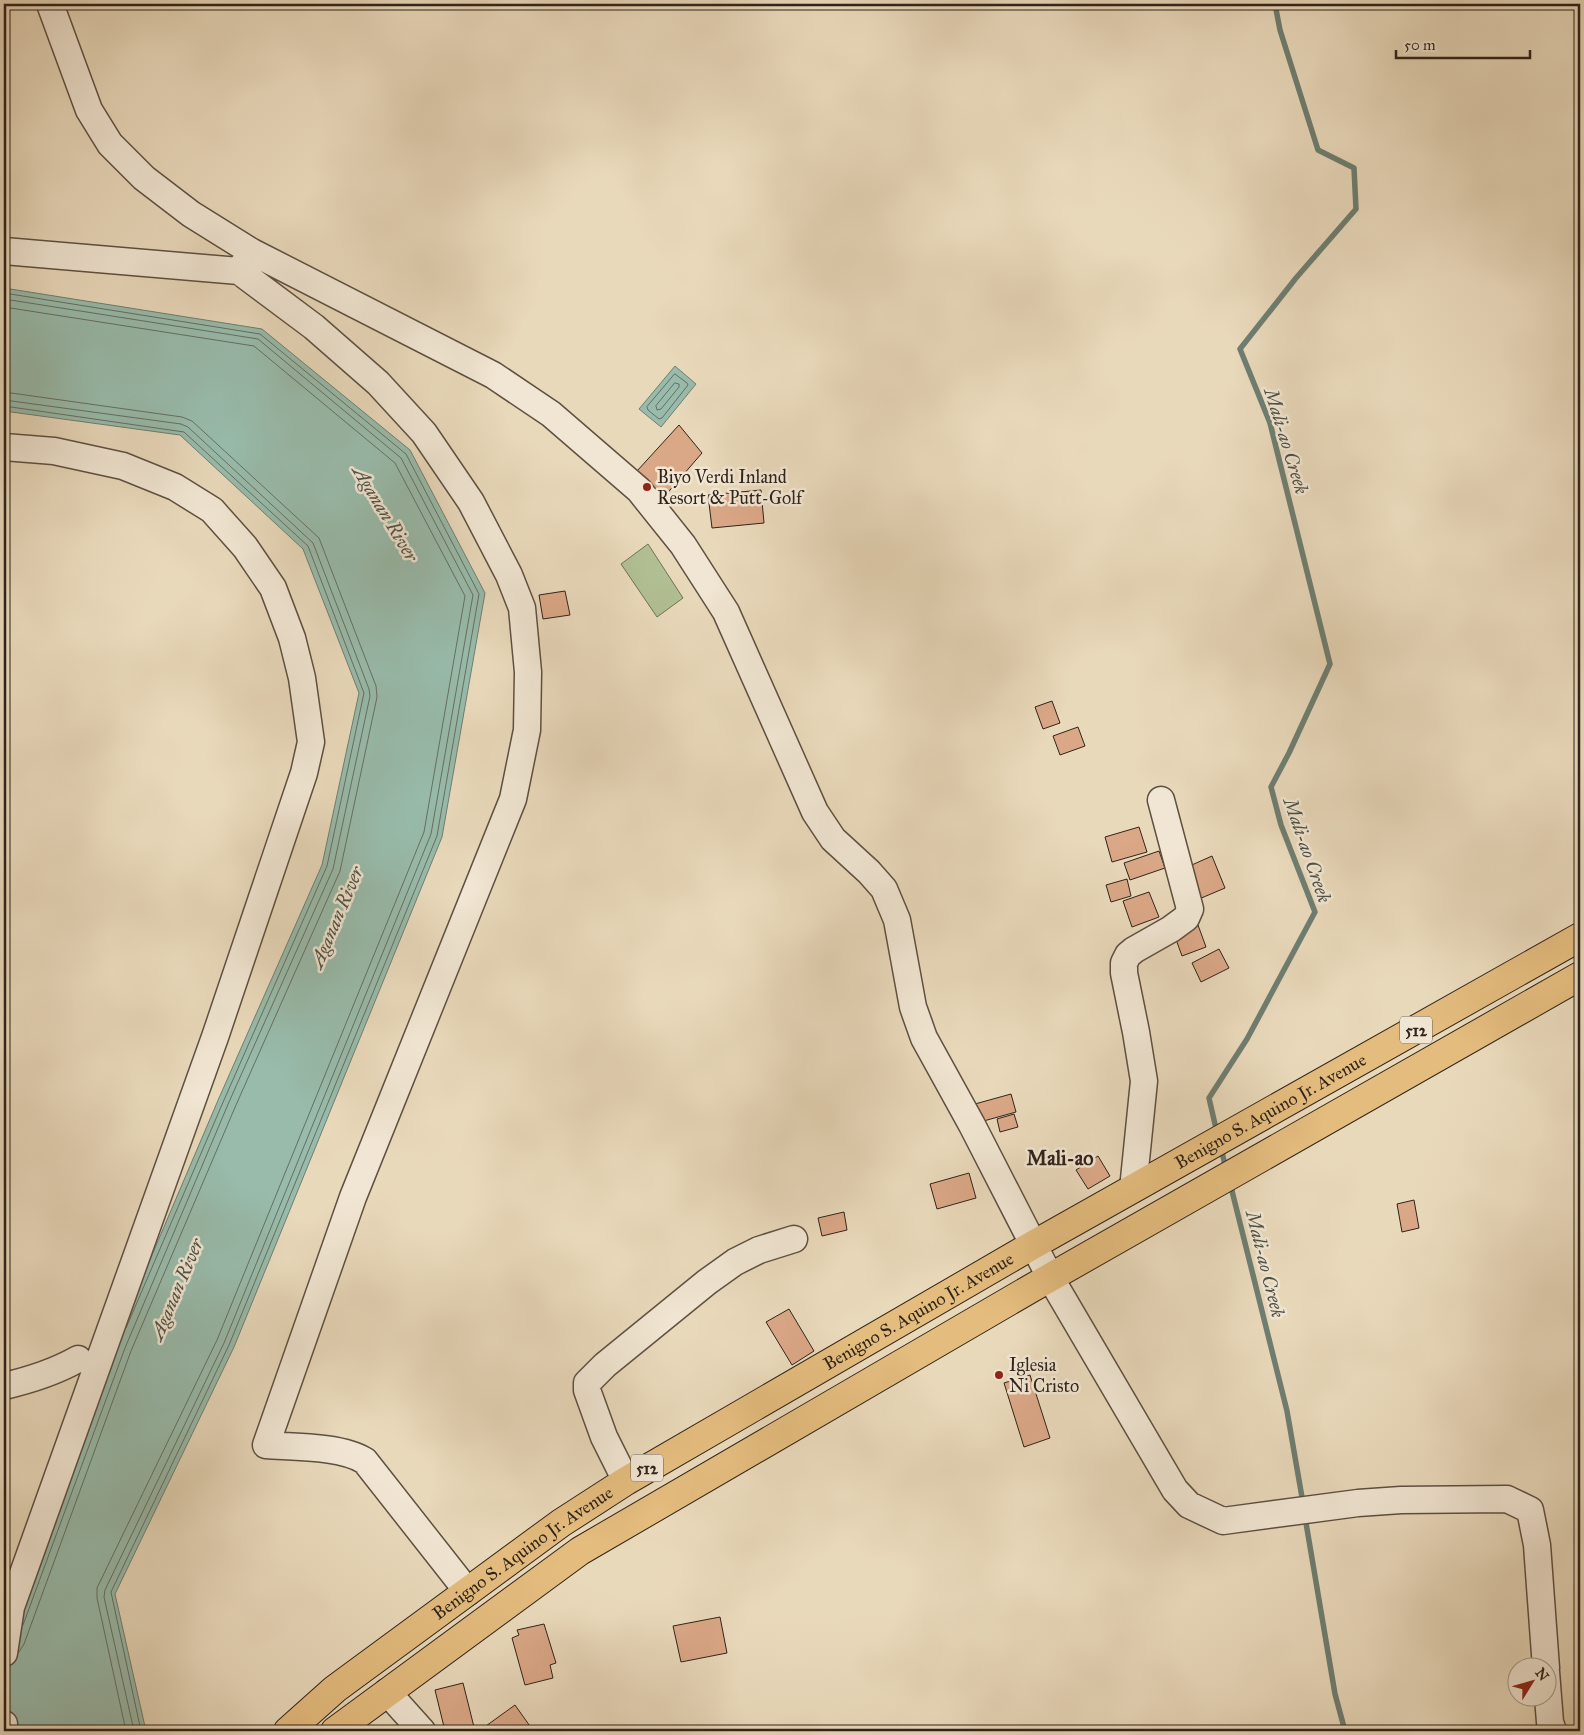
<svg xmlns="http://www.w3.org/2000/svg" width="1584" height="1735" font-family="'IM FELL Great Primer',serif">
  <style>
    .green { fill: #b1c094; stroke: #707257 }
    .water { fill: #98bbab; stroke: #6e7e71 }
    .lines { fill: none; stroke-linecap: round; stroke-linejoin: round }
    .shore { stroke: #646f62; stroke-width: 1 }
    .stream { stroke: #6e7e71; stroke-width: 5.5 }
    .building { fill: #dba887; stroke: #2f231a }
    .minor-casing { stroke: #5e5042; stroke-width: 29 }
    .major-casing { stroke: #2f231a; stroke-width: 30 }
    .minor { stroke: #f1e6d3; stroke-width: 26 }
    .major { stroke: #e4bc7e; stroke-width: 28 }
    .poi-dot { fill: #8f2418; stroke: #f1e6d3; stroke-width: 2 }
    .labels { text-anchor: middle; stroke-width: 5; stroke-linejoin: round; paint-order: stroke }
    .shield { fill: #f1e6d3; stroke: #695e52; stroke-width: 1 }
    .shield-label { font-size: 16px; font-weight: bold; fill: #2f231a }
    .poi-label { font-size: 18px; fill: #2f231a; stroke: #f1e6d3; text-anchor: start }
    .street-label { font-size: 18px; fill: #2f231a; stroke: #f1e6d3 }
    .water-label { font-size: 19px; font-style: italic; fill: #4e5146; stroke: #f1e6d3 }
    .quarter-label { font-size: 20px; font-weight: bold; fill: #2f231a; stroke: #f1e6d3 }
  </style>
  <rect width="100%" height="100%" fill="#e9d9bb"/>
  <filter id="stains"><feTurbulence type="fractalNoise" baseFrequency=".004" numOctaves="4"/><feColorMatrix values="0 0 0 0 .2 0 0 0 0 .09 0 0 0 0 .02 0 0 0 .5 -.17"/></filter>
  <radialGradient id="worn" r=".72"><stop offset=".6" stop-color="#630" stop-opacity="0"/><stop offset="1" stop-color="#630" stop-opacity=".3"/></radialGradient>
  <path class="green" d="M648 544 683 598 657 617 621 564Z"/>
  <path class="water" d="M4 288 262 329 410 450 485 593 442 837 234 1347 115 1594 146 1731H4V1644L114 1344 219 1098 322 865 359 693 303 549 180 435 4 411Z
    M675 366 696 384 661 427 639 409Z"/>
  <g class="lines">
    <path class="shore" d="M4 293 260 334 406 454 479 594 437 836 229 1345 111 1592 141 1731
      M4 299 258 339 401 458 473 595 431 834 224 1343 105 1590 104 1597 134 1731
      M4 307 254 346 395 463 465 596 424 832 217 1340 97 1588V1598L126 1731
      M675 374 687 383 688 385 662 418 659 419 648 410 647 407Z
      M675 383 679 384V387L661 409 657 410 656 406Z
      M4 392 182 417 192 421 319 538 376 686 377 697 340 871 236 1105 131 1351 24 1644 19 1652
      M4 400 181 424 188 427 313 543 369 689 370 696 333 869 229 1102 125 1348 23 1625
      M4 406 184 432 308 546 364 693 327 866 224 1100 126 1328"/>
    <path class="stream" d="M1217 1133 1209 1098 1247 1039 1315 912 1281 825 1271 787 1289 753 1330 664 1270 423 1240 349 1296 278 1356 209 1354 168 1318 150 1280 30 1275 4
      M1221 1147 1226 1170
      M1230 1183 1287 1411 1303 1503
      M1305 1517 1335 1694 1345 1731"/>
  </g>
  <path class="building" d="M679 425 702 453 664 497 637 471Z
    M761 490 764 523 712 528 708 495Z
    M565 591 570 615 543 619 539 595Z
    M1052 701 1060 723 1043 729 1035 707Z
    M1078 727 1085 746 1060 755 1053 736Z
    M1139 827 1147 852 1112 862 1105 837Z
    M1159 851 1165 868 1130 880 1124 863Z
    M1212 856 1225 888 1199 899 1185 868Z
    M1127 879 1131 896 1111 902 1106 885Z
    M1149 892 1159 917 1132 927 1123 901Z
    M1198 925 1206 947 1182 956 1174 934Z
    M1219 949 1229 968 1201 982 1192 963Z
    M1011 1094 1016 1112 980 1122 975 1104Z
    M1014 1114 1018 1127 1000 1132 997 1119Z
    M1098 1156 1110 1176 1088 1189 1076 1170Z
    M969 1173 976 1198 937 1209 930 1184Z
    M1414 1200 1419 1228 1402 1232 1397 1204Z
    M844 1212 847 1230 822 1236 818 1218Z
    M789 1309 814 1351 792 1365 766 1322Z
    M1030 1375 1050 1438 1024 1447 1004 1383Z
    M720 1617 727 1653 681 1662 673 1626Z
    M544 1624 556 1663 550 1665 553 1678 525 1685 512 1638 519 1635 517 1630Z
    M463 1683 475 1731H445L435 1690Z
    M515 1705 532 1729 529 1731H479Z"/>
  <g class="lines">
    <g class="minor-casing">
      <path id="minor" d="M50 4 89 110 110 144 144 178 191 214 252 252 493 375 551 414 639 490 683 545 726 612 815 812 833 839 869 872 884 889 897 920 913 1007 924 1038 972 1125 1050 1277 1175 1490 1189 1505 1223 1521 1358 1503 1401 1500 1507 1499 1530 1510 1537 1545 1546 1668
        M4 251 239 271 249 256
        M239 271 314 327 378 383 424 433 471 502 509 575 522 608 528 672 527 730 513 799 353 1197 266 1445C293 1447 342 1446 365 1461L468 1592
        M4 447 54 451 123 466 175 487 212 510 245 547 273 588 292 638 302 678 311 742 304 773 215 1037 11 1607 4 1653
        M1133 1189 1144 1081 1136 1032 1124 973V963L1128 955 1134 950 1171 929 1186 918 1190 909 1161 800
        M4 1386C30 1380 55 1372 78 1359
        M626 1481 604 1437 587 1390V1383L605 1365 707 1282 735 1262 759 1250 794 1239
        M1546 1672 1550 1722 1553 1731
        M387 1692 422 1731
        M4 1724V1731"/>
    </g>
    <g class="major-casing">
      <g id="major">
        <path id="s1" d="M288 1731 335 1689 561 1523 626 1481 1033 1245 1580 937"/>
        <path d="M335 1731 580 1551 1030 1289 1580 976"/>
      </g>
    </g>
    <use href="#minor" class="minor"/>
    <use href="#major" class="major"/>
  </g>
  <g class="poi-dot">
    <circle cx="647" cy="487" r="5"/>
    <circle cx="999" cy="1375" r="5"/>
  </g>
  <g class="labels">
    <g class="shield">
      <rect x="1400" y="1016.5" width="32" height="27" rx="4"/>
      <rect x="631" y="1454.5" width="32" height="27" rx="4"/>
    </g>
    <g class="shield-label">
      <text x="1416" y="1036">512</text>
      <text x="647" y="1474">512</text>
    </g>
    <g class="poi-label">
      <text x="657" y="483">Biyo Verdi Inland<tspan x="657" dy="21">Resort &amp; Putt-Golf</tspan></text>
      <text x="1009" y="1371">Iglesia<tspan x="1009" dy="21">Ni Cristo</tspan></text>
    </g>
    <g class="street-label">
      <text dy="6" stroke="none"><textPath href="#s1" startOffset="1164">Benigno S. Aquino Jr. Avenue</textPath></text>
      <text dy="6" stroke="none"><textPath href="#s1" startOffset="759">Benigno S. Aquino Jr. Avenue</textPath></text>
      <text dy="6" stroke="none"><textPath href="#s1" startOffset="295">Benigno S. Aquino Jr. Avenue</textPath></text>
    </g>
    <g class="water-label">
      <text transform="translate(1287 441) rotate(73)" y="7">Mali-ao Creek</text>
      <text transform="translate(386 513) rotate(59)" y="7">Aganan River</text>
      <text transform="translate(1308 850) rotate(71)" y="7">Mali-ao Creek</text>
      <text transform="translate(336 917) rotate(-67)" y="7">Aganan River</text>
      <text transform="translate(1266 1264) rotate(76)" y="7">Mali-ao Creek</text>
      <text transform="translate(176 1289) rotate(-67)" y="7">Aganan River</text>
    </g>
    <g class="quarter-label">
      <text x="1060" y="1165">Mali-ao</text>
    </g>
  </g>
  <rect width="1584" height="1735" fill="none" stroke="#e9d9bb" stroke-width="20"/>
  <rect x="5" y="5" width="1574" height="1725" fill="none" stroke="#2f231a" stroke-width="2.5"/>
  <rect x="10" y="10" width="1564" height="1715" fill="none" stroke="#2f231a"/>
  <g transform="translate(1532 1682) rotate(53)"><circle r="24" fill="#f1e6d3" stroke="#a39889"/>
  <path d="M0-4L9 19L0 12L-9 19Z" fill="#8f2418"/>
  <text y="-8" font-size="14" font-weight="bold" text-anchor="middle" fill="#2f231a">N</text>
  </g>
  <path d="M1396 50v8h134v-8" fill="none" stroke="#2f231a" stroke-width="2.5"/>
  <text x="1404" y="50" font-size="15" fill="#2f231a" stroke="#f1e6d3" stroke-width="4" paint-order="stroke">50 m</text>
  <rect width="100%" height="100%" filter="url(#stains)"/>
  <rect width="100%" height="100%" fill="url(#worn)"/>
</svg>
